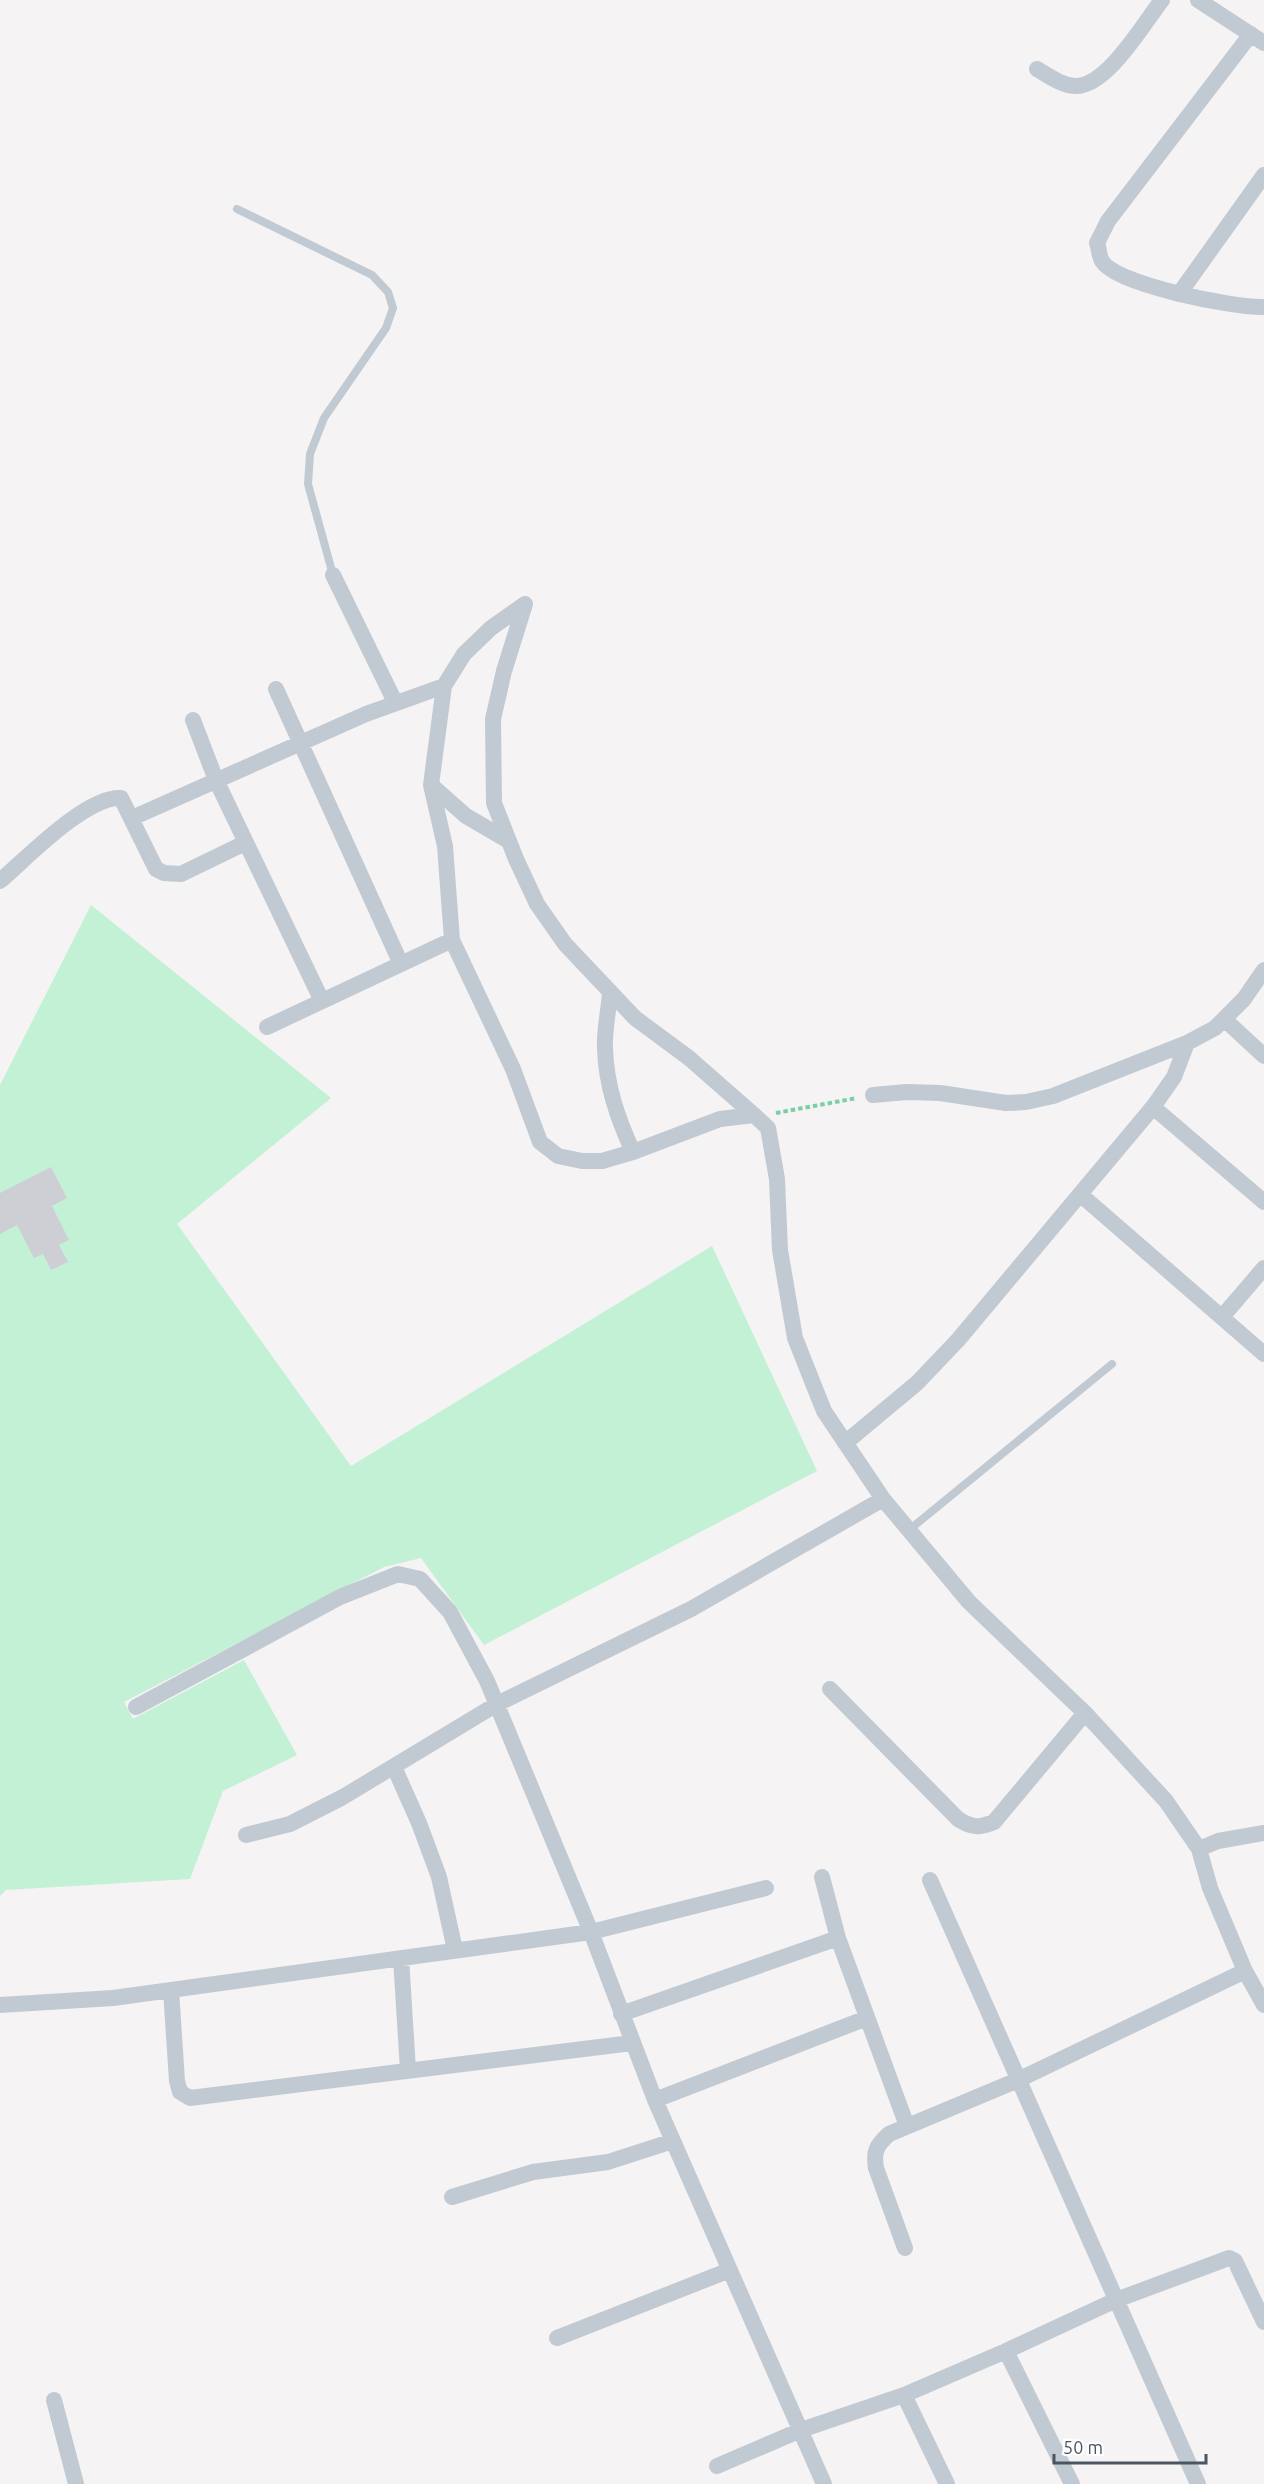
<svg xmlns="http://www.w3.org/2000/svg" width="1264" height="2484" font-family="Ubuntu,sans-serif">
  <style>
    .green { fill: #c3f1d5 }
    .building { fill: #cdcfd5 }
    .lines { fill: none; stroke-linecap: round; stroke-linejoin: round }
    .path { stroke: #7ad0a6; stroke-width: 4; stroke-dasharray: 4.5 3; stroke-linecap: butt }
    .service { stroke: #c1cad2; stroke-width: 8 }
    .minor { stroke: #c1cad2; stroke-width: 16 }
  </style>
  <rect width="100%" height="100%" fill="#f5f3f3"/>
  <path class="green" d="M91 905 331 1098 177 1224 351 1466 712 1246 817 1471 484 1645 421 1558 384 1567 124 1702 133 1719 244 1660 297 1755 223 1791 190 1879 6 1890 0 1896V1085Z"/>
  <path class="building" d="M51 1167 67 1198 52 1206 69 1240 59 1245 68 1262 51 1270 43 1254 34 1258 17 1225 0 1234V1193Z"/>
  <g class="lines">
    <path class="path" d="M776 1113 857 1098"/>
    <path class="service" d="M237 209 372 275 388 292 393 308 386 328 324 418 310 454 308 484 333 575
      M909 1530 1112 1364"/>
    <path class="minor" d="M1198 0 1264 43
      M1251 34 1108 221 1097 243C1099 248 1099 256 1102 261 1116 285 1235 308 1264 307
      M1037 69C1049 76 1061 85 1075 86 1107 87 1144 23 1162 0
      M1179 294 1264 175
      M333 575 395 702
      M525 604 491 628 464 654 444 686 431 785 445 846 452 940 513 1069 540 1142 558 1156 582 1161H602L633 1152 720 1119 754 1115 768 1128 777 1179 780 1250 795 1338 824 1411 883 1499 969 1602 1085 1713 1166 1801 1199 1849 1210 1888 1245 1971 1264 2005
      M525 604 504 671 493 719 494 803 516 859 537 904 565 944 635 1018 689 1058 754 1115
      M276 689 401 964
      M193 720 216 780 322 1001
      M431 785 466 816 509 841
      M132 818 366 714 444 686
      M0 881C27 858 86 796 121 798L156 869 164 873 181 874 245 843
      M610 992C609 1010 604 1030 605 1048 606 1086 618 1119 633 1152
      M1224 1019 1264 1056
      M267 1027 452 940
      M873 1095 907 1092 940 1093 1006 1103 1026 1102 1053 1096 1187 1043 1215 1028 1244 999 1264 970
      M1153 1107 1264 1202
      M1081 1195 1264 1354
      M1222 1317 1264 1268
      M845 1443 917 1383 958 1340 1153 1107 1174 1077 1187 1043
      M830 1689 958 1819C972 1828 979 1828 994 1822L1085 1713
      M136 1707 340 1597 398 1574 420 1579 450 1612 487 1681 591 1932 655 2100 824 2484
      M394 1767 419 1823 439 1877 455 1950
      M246 1835 290 1824 343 1797 497 1704 691 1609 883 1499
      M1199 1849 1218 1841 1264 1833
      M822 1877 838 1938 907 2126
      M930 1880 1198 2484
      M401 1958 408 2070
      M171 1990 177 2081 180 2092 190 2098 632 2043
      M0 2005 113 1998 591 1932 766 1888
      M621 2014 838 1938
      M655 2100 867 2018
      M452 2197 533 2172 608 2162 673 2141
      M905 2248 876 2168C873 2151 877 2145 889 2134L1018 2080 1245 1971
      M557 2338 730 2270
      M1006 2351 1072 2484
      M904 2395 947 2484
      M54 2400 76 2484
      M717 2466 801 2430 904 2395 1006 2351 1116 2300 1229 2258 1235 2261 1264 2322"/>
  </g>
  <path d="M1054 2454v9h152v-9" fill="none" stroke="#4a5661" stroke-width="3"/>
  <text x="1063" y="2454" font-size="18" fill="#4a5661" stroke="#ffffff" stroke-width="4.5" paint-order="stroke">50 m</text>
</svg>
